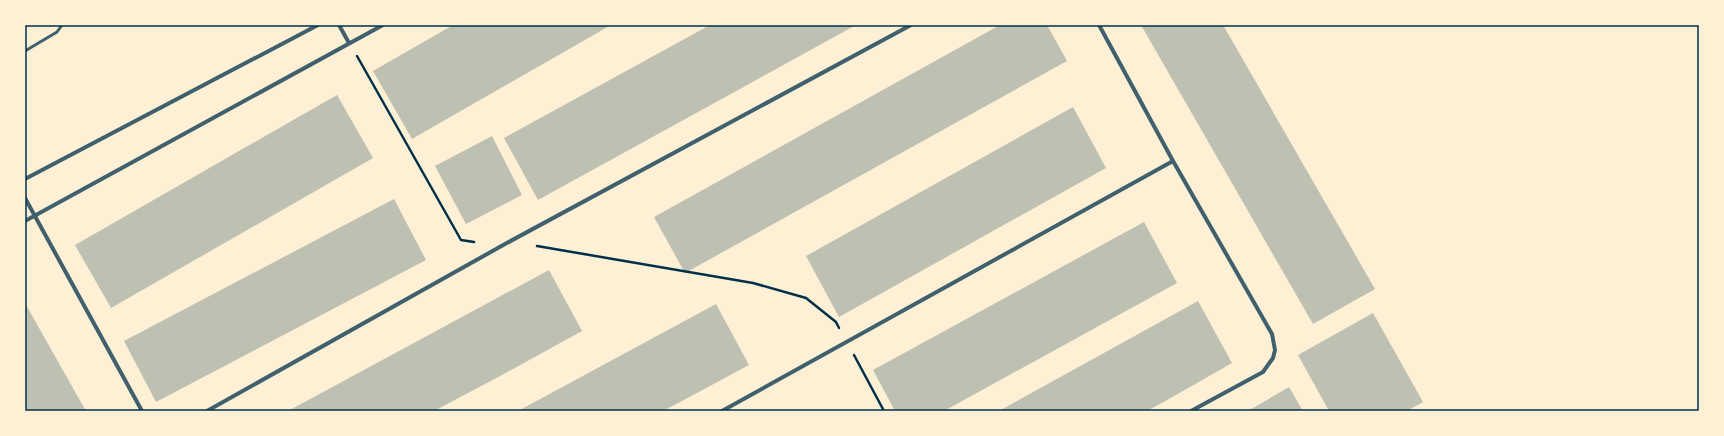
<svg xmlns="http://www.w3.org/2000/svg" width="1724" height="436" font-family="'Libre Baskerville',serif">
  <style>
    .building { fill: #bec0b2 }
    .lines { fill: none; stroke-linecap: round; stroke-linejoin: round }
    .path { stroke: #003049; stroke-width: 2.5 }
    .service { stroke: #3f606c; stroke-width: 3 }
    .minor { stroke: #3f606c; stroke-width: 4 }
    .neatline { fill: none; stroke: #003049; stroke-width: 1.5 }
  </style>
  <rect width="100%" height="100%" fill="#fdf0d5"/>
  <path class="building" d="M453 25H611L412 139 373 71Z
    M710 25H856L538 200 504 138Z
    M1000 25H1047L1067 61 685 273 654 217Z
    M1141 25H1223L1375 289 1313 324Z
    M337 95 373 158 111 308 75 245Z
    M1073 107 1106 168 839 317 806 256Z
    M492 136 522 195 466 224 435 166Z
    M394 199 426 260 156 402 124 341Z
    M1144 222 1177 283 944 411H895L873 370Z
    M549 270 582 331 502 375 434 411H288Z
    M1198 301 1232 363 1169 399 1147 411H999Z
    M25 303 78 397 86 411H25Z
    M716 304 749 365 682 401 663 411H518Z
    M1373 313 1423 402 1407 411H1329L1298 355Z
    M1289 387 1303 411H1248Z"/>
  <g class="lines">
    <path class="path" d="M357 56 461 240 474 242
      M537 246 753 283 806 298 836 322 839 328
      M854 355 884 411"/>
    <path class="service" d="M25 51 57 32 62 25"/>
    <path class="minor" d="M339 25 349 43
      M1099 25 1173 161 1272 334 1275 350 1273 358 1263 372 1191 411
      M25 179 318 25
      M25 198 142 411
      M25 221 383 25
      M207 411 505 244 911 25
      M722 411 1173 161"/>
  </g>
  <rect width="1724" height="436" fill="none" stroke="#fdf0d5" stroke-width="52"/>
  <rect x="26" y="26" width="1672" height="384" class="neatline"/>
</svg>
